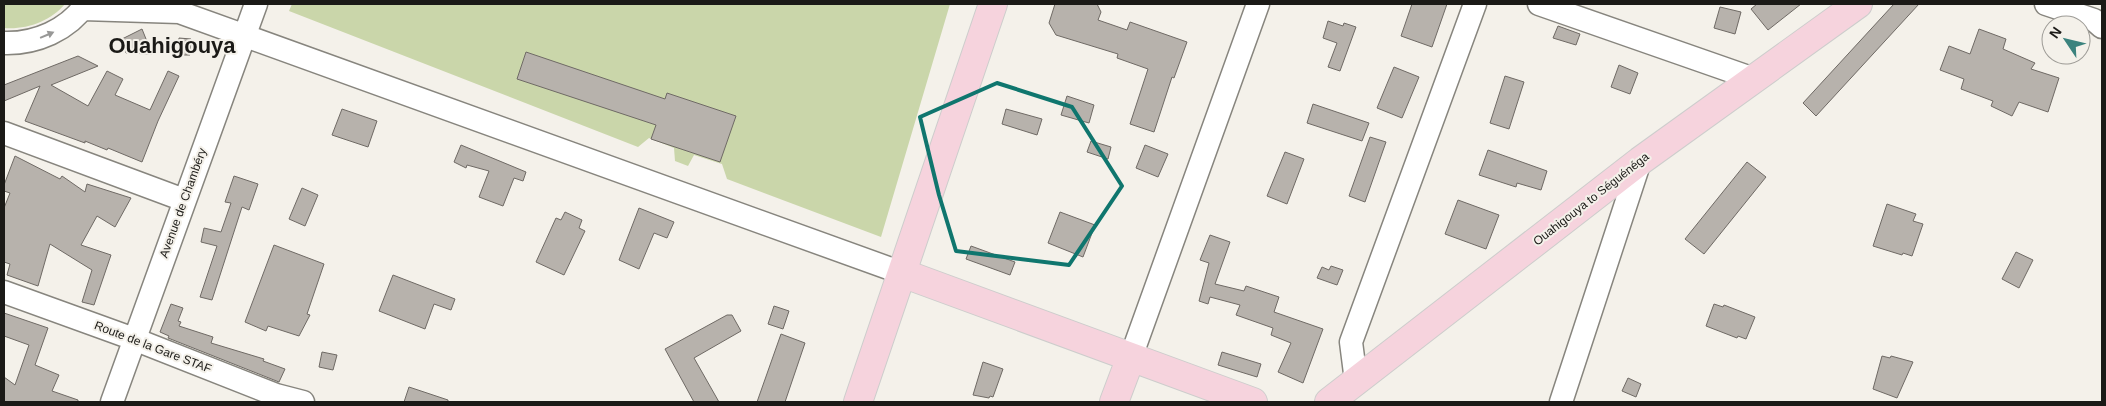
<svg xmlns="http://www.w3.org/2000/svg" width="2106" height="406" font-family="Arial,sans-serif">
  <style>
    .green { fill: #cad6aa }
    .building { fill: #b7b2ac; stroke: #6f6a65 }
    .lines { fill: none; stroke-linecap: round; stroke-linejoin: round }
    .minor-casing { stroke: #87857e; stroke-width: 25 }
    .major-casing { stroke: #cdcdcc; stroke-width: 30 }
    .minor { stroke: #fff; stroke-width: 22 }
    .major { stroke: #f6d3dd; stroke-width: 28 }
    .oneway { fill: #989897 }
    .marked { fill: none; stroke: #0f766e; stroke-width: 4; stroke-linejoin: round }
    .labels { text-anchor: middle; stroke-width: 4; stroke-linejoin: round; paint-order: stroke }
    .street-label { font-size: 12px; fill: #1b1a17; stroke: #f4f1ea }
    .town-label { font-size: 22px; font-weight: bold; fill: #1b1a17; stroke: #f4f1ea }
  </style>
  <rect width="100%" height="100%" fill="#f4f1ea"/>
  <path class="green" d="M4 4H65C51 21 26 30 4 28Z
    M292 4H950L881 237 727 179 722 164 694 155 688 166 675 161 674 148 649 138 638 147 289 11Z"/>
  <path class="building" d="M1055 4H1097L1101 12 1098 20 1127 30 1130 22 1187 42 1174 78 1172 77 1154 132 1130 124 1148 69 1117 58 1118 54 1056 35 1049 23Z
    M1412 4H1447L1432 47 1401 36Z
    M1757 4H1801L1768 30 1751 9Z
    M1894 4H1919L1816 116 1803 103Z
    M1720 7 1741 12 1735 34 1714 28Z
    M1328 21 1343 26 1344 23 1356 27 1340 71 1328 67 1337 43 1323 38Z
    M1558 26 1580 34 1576 45 1553 38Z
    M142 29 152 54 126 53 122 39Z
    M1979 29 2006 39 2003 49 2035 63 2031 69 2059 78 2048 112 2019 102 2012 116 1991 106 1993 101 1961 89 1964 79 1940 70 1949 46 1970 54Z
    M179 38 191 39 190 55H178Z
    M526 52 665 99 667 93 736 116 720 162 651 139 656 125 517 79Z
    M78 56 98 66 51 85 88 106 107 71 123 79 115 95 150 110 168 71 179 76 158 121 142 162 108 148 107 150 85 141V143L25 121 40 86 4 101V85Z
    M1619 65 1638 73 1630 94 1611 87Z
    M1394 67 1419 77 1402 118 1377 108Z
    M1505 76 1524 82 1509 129 1490 123Z
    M1067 96 1094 105 1089 123 1061 115Z
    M1313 104 1369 123 1362 141 1307 123Z
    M342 109 377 121 368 147 332 135Z
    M1006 109 1042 119 1037 135 1002 124Z
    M1370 137 1386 142 1365 202 1349 196Z
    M1091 141 1111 147 1108 159 1087 152Z
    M461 145 526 172 523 181 514 178 503 206 479 197 489 171 467 165 466 168 454 162Z
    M1145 145 1168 154 1158 177 1136 168Z
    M1488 150 1547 171 1541 190 1517 183 1516 187 1479 175Z
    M1285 152 1304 159 1287 204 1267 196Z
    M15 156 60 179 62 176 85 192 87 184 131 198 115 227 97 216 81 245 111 255 94 305 82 302 92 270 50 244 38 286 7 275 10 264 4 262V208L10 193 4 191V185Z
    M1747 162 1766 177 1704 254 1685 239Z
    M234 176 258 184 249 210 242 207 212 300 200 297 217 246 201 242 204 228 221 232 231 203 225 202Z
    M302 188 318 195 305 226 289 219Z
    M1458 200 1499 215 1486 249 1445 234Z
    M1887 204 1916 214 1913 221 1923 224 1912 256 1903 253 1902 255 1873 246Z
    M639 208 674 222 667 238 654 233 639 269 619 260Z
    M565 212 582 220 579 228 585 231 564 275 536 262 556 218 561 220Z
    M1060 212 1095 225 1083 257 1048 243Z
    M1210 235 1230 242 1215 284 1244 291 1246 286 1279 297 1274 312 1323 329 1303 383 1278 372 1291 343 1271 335 1273 328 1236 315 1240 305 1210 297 1208 304 1199 301 1209 263 1200 260Z
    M274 245 324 264 307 314 310 315 299 336 268 326 266 331 245 322Z
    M971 246 1015 262 1010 275 966 259Z
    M2016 252 2033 260 2019 288 2002 279Z
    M1331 266 1343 270 1337 285 1317 278 1322 267 1329 270Z
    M393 275 455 299 451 310 434 304 425 329 379 311Z
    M171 304 183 308 178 321 181 322 179 326 213 337 211 343 264 359 263 361 285 369 279 382 168 338 169 336 160 332Z
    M1714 304 1723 307 1724 305 1755 317 1746 339 1738 336 1737 338 1706 326Z
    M774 306 789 311 783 329 768 324Z
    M4 313 48 328 35 365 59 375 52 391 78 400V402H4V377L15 385 29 345 4 336Z
    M727 315H732L741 331 694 358 719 402H694L665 349Z
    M781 334 805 343 785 402H757Z
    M322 352 337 355 333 370 319 367Z
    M1222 352 1261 364 1257 377 1218 365Z
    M1882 356 1890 358 1891 356 1913 362 1897 398 1873 389Z
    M983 362 1003 369 993 397 990 396 989 398 973 395Z
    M1628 378 1641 384 1636 397 1622 391Z
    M409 387 448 400V402H404Z"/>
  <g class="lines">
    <g class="minor-casing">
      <path id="minor" d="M1539 4 1754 79
        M2046 4 2094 20 2102 27
        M83 9 179 12 902 273
        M4 43C36 44 68 30 86 4
        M4 133 184 200
        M4 292 134 339 276 395 303 402
        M1131 357 1258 4
        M1356 381 1351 342 1475 4
        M112 402 256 4
        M1561 402 1640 161"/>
    </g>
    <g class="major-casing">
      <path id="major" d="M902 273 1253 402
        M858 402 993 4
        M1114 402 1131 357
        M1329 402 1640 161 1858 4"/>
    </g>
    <use href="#minor" class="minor"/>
    <use href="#major" class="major"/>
  </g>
  <defs><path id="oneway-solid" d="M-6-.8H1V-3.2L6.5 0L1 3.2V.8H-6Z" transform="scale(1.25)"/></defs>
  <use class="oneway" href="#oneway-solid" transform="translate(47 35) rotate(-23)"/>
  <path class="marked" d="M997 83 1072 107 1122 186 1069 265 956 251 939 195 920 117Z"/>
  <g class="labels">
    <g class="street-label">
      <text transform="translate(1591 199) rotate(-38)" y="4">Ouahigouya to Séguénéga</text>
      <text transform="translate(183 203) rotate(-70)" y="4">Avenue de Chambéry</text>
      <text transform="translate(153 347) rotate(21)" y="4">Route de la Gare STAF</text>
    </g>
    <g class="town-label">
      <text x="172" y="53">Ouahigouya</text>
    </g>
  </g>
  <rect width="2106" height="406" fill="none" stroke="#1b1a17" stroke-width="10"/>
  <g transform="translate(2066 40) rotate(305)"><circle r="24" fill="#f4f1ea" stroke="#9d9b96"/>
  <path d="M0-4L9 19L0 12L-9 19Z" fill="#3b837e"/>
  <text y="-8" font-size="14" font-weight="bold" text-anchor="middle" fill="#1b1a17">N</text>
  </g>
</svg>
